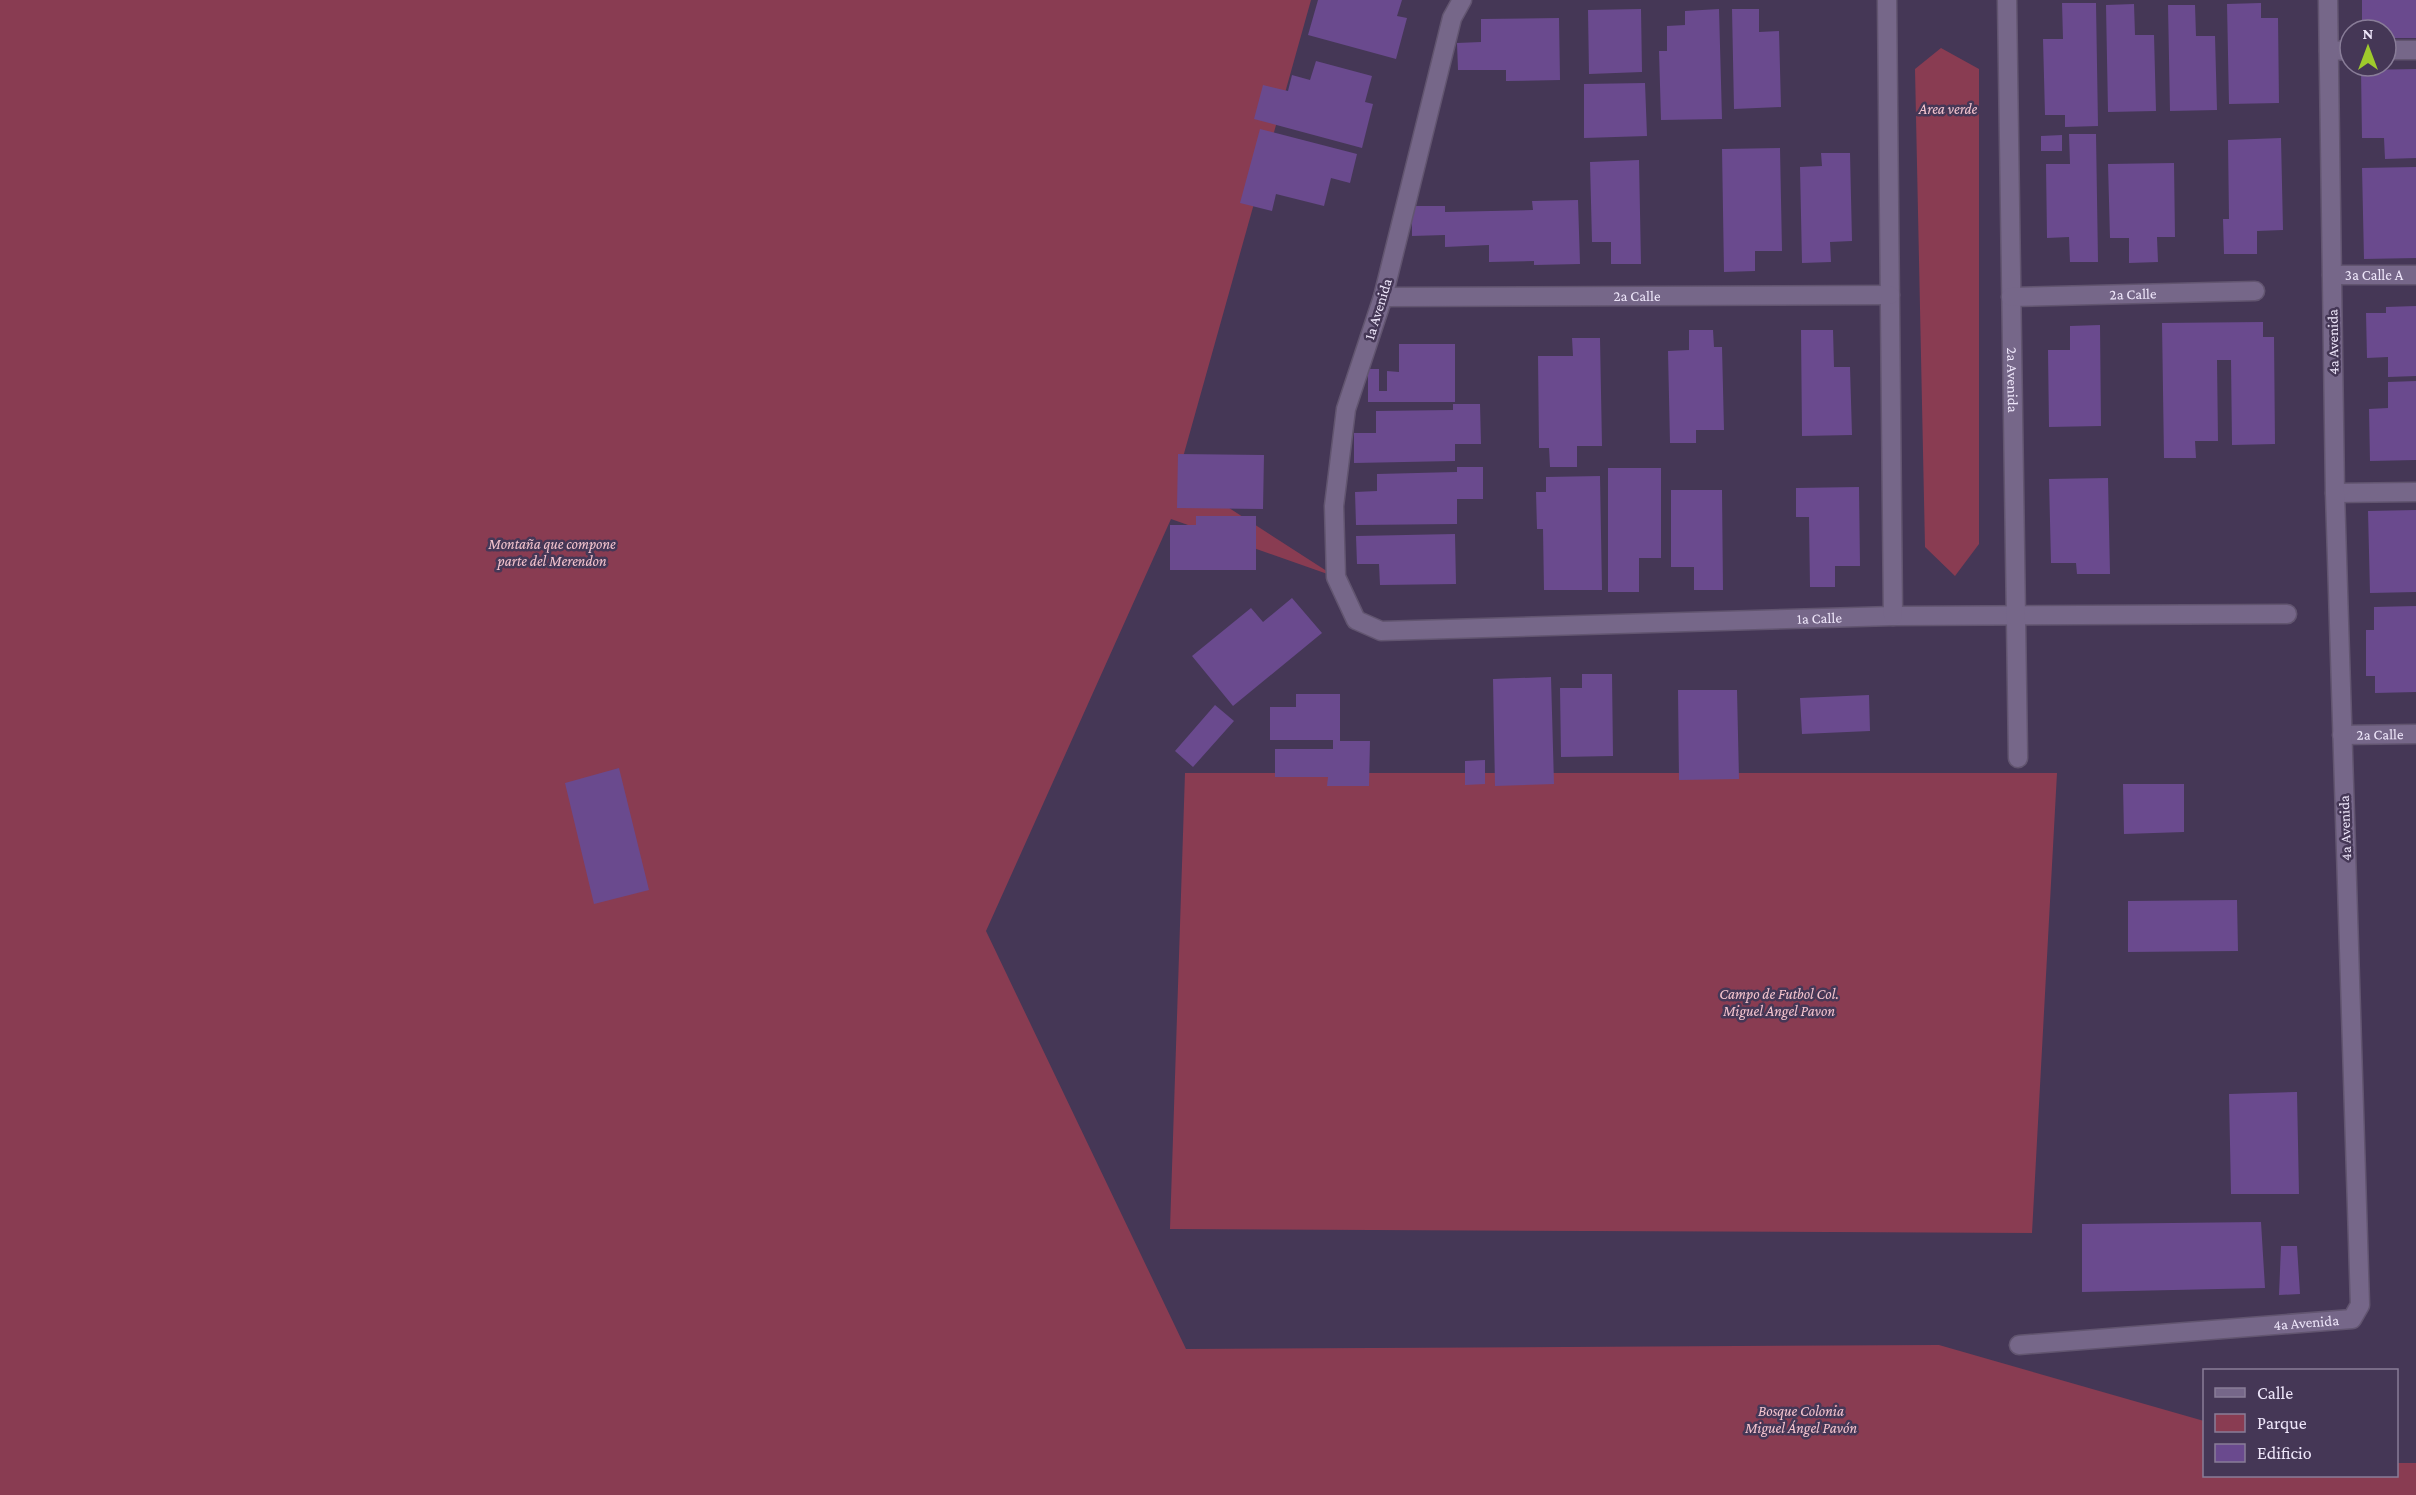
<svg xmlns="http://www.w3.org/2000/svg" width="2416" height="1495" font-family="'Crimson Pro',serif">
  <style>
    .green { fill: #893c52 }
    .building { fill: #6a4a8e }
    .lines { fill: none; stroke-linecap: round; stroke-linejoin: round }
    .lane-casing { stroke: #625570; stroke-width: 21 }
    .street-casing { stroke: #625570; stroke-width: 21 }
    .lane { stroke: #766789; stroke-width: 18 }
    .street { stroke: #766789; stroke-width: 18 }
    .labels { text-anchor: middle; stroke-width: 5; stroke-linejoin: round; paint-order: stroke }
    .park-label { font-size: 15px; font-style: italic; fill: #f4c4ce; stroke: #453756 }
    .street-label { font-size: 15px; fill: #eee6fa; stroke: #453756 }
  </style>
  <rect width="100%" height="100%" fill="#453756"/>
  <path class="green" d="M0 0H1311L1178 475 1336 577 1171 519 986 931 1186 1349 1939 1345 2204 1421V1476H2396L2397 1463H2416V1495H0Z
    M1941 48 1979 69V544L1955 576 1925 547 1915 69Z
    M1185 773H2057L2032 1233 1170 1229Z"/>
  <path class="building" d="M1318 0H1402L1397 16 1407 18 1396 59 1308 35Z
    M2362 0H2416V38H2386V30H2362Z
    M2062 3H2096L2098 126 2065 127V115H2045L2043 39H2063Z
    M2261 3V18H2278L2279 103 2229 104 2227 4Z
    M2134 4 2135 35H2154L2156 111 2108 112 2106 5Z
    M2168 5H2195L2196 36H2215L2217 110 2170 111Z
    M1641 9 1642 72 1589 74 1588 10Z
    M1719 9 1722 119 1661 120 1659 51H1667V26L1685 25V11Z
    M1732 9H1759V32L1779 31 1781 107 1734 109Z
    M1559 18 1560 80 1506 81V70H1458L1457 43 1481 42V19Z
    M1316 61 1372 76 1365 102 1373 104 1362 148 1254 119 1263 85 1288 91 1292 75 1310 80Z
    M2416 69V158L2385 159 2384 138H2362L2361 70Z
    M1645 83 1647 136 1584 138V84Z
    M1260 129 1357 154 1350 183 1331 178 1324 206 1276 194 1272 211 1240 203Z
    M2069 134H2096L2098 262H2070L2069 237 2047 238 2046 164H2070Z
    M2062 135V151H2041V136Z
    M2281 138 2283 230 2257 231V254H2224L2223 219H2229L2228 140Z
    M1780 148 1782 251H1755V271L1724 272 1722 149Z
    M1821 153H1850L1852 241 1830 242 1831 262 1802 263 1800 167 1822 166Z
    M1639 160 1641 264H1611V242H1592L1590 162Z
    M2174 163 2175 237H2157L2158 262 2129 263V238H2110L2108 164Z
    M2416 167V258L2364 259 2362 168Z
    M1578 200 1580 264 1534 265V261L1489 262V245L1445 247V235L1412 236V206H1445V212L1533 210 1532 201Z
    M2416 306V376L2388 377V357L2367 358 2366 313H2386V307Z
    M2263 322V337H2274L2275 444 2232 445 2231 360H2217L2218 441H2195L2196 458H2164L2162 323Z
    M2100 325 2101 426 2049 427 2048 350H2070V326Z
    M1689 330H1713L1714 347H1722L1724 430H1696V443H1670L1668 351 1689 350Z
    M1801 330H1833L1834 367H1850L1852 435 1802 436Z
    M1572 338H1600L1602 446H1577V467H1550L1549 448H1539L1538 356H1573Z
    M1399 344H1455V402H1368V369H1379V391H1387V371L1399 372Z
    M2416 381V460L2370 461 2369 409 2388 408V382Z
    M1453 404H1480L1481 444H1455V461L1354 463V433H1376V411L1453 410Z
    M1178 454 1264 455 1263 509 1177 508Z
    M1457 467H1483V499H1457V524L1356 525 1355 492 1377 491V474L1457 472Z
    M1608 468H1661V558H1639V592H1608Z
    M1600 476 1602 590H1544L1543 529H1537L1536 492H1546V477Z
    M2108 478 2110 574H2077L2076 563H2051L2049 479Z
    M1859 487 1860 566H1835V587H1810L1809 517H1796V488Z
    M1671 490H1722L1723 590H1694V567H1671Z
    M2416 510V592L2370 593 2368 511Z
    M1196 516H1256V570H1170V525H1196Z
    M1455 534 1456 584 1380 585 1379 564H1357L1356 536Z
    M1292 598 1322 633 1233 706 1192 656 1251 608 1263 622Z
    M2416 606V692L2375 693V676H2366V630H2374V607Z
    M1582 674H1612L1613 756 1561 757 1560 688H1582Z
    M1551 677 1554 784 1495 786 1493 679Z
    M1678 690H1737L1739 779 1679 780Z
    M1296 694H1340V741H1370L1369 786H1327L1328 777H1275V749H1333V740H1270V707H1296Z
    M1869 695 1870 731 1802 734 1800 698Z
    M1215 705 1234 721 1193 767 1175 751Z
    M1485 760V784L1465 785V761Z
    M619 768 649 890 594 904 565 783Z
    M2123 784H2184V832L2124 834Z
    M2237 900 2238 951 2128 952V901Z
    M2297 1092 2299 1194H2231L2229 1094Z
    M2261 1222 2265 1288 2082 1292V1224Z
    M2281 1246H2297L2300 1294 2279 1295Z"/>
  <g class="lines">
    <g class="lane-casing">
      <g id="lane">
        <path d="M2386 50H2416"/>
        <path d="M2329 51 2350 50"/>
        <path id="s1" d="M2332 275H2416"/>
        <path d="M2335 493 2416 492"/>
      </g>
    </g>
    <g class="street-casing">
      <g id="street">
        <path id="s2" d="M1462 0 1452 18 1383 297 1346 409 1334 506 1336 577 1356 620 1381 631 1893 616 2287 614"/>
        <path d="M1887 0 1893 616"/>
        <path id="s3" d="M2007 0 2018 758"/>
        <path id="s4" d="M1383 297 1890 295"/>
        <path id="s5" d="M2011 297 2255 291"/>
        <path id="s6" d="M2342 735 2416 734"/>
        <path id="s7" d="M2019 1345 2352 1319 2360 1305 2335 493 2328 0"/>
      </g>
    </g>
    <use href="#lane" class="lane"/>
    <use href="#street" class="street"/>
  </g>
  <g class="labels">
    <g class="park-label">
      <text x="1948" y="114">Area verde</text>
      <text x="552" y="549">Montaña que compone<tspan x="552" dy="17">parte del Merendon</tspan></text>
      <text x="1779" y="999">Campo de Futbol Col.<tspan x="1779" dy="17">Miguel Angel Pavon</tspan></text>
      <text x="1801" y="1416">Bosque Colonia<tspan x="1801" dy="17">Miguel Ángel Pavón</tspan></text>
    </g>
    <g class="street-label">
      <text dy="5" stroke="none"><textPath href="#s1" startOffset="42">3a Calle A</textPath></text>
      <text dy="5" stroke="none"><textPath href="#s5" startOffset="122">2a Calle</textPath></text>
      <text dy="5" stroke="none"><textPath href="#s4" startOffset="254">2a Calle</textPath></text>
      <text transform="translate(1378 309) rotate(-73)" y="5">1a Avenida</text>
      <text transform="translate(2333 342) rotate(-91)" y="5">4a Avenida</text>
      <text dy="5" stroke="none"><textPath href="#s3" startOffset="380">2a Avenida</textPath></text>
      <text dy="5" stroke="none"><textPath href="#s2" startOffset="1108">1a Calle</textPath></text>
      <text dy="5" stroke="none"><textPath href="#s6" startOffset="38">2a Calle</textPath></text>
      <text transform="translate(2345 828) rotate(-92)" y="5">4a Avenida</text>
      <text dy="5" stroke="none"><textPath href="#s7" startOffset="288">4a Avenida</textPath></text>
    </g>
  </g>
  <rect x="2203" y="1369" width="195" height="108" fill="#453756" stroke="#897d98" stroke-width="1.5"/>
  <rect x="2215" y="1388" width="30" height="9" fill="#766789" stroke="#897d98" stroke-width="1.5"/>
  <text x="2257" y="1399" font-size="18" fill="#eee6fa">Calle</text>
  <rect x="2215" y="1414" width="30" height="18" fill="#893c52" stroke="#897d98" stroke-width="1.5"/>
  <text x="2257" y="1429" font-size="18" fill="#eee6fa">Parque</text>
  <rect x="2215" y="1444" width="30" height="18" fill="#6a4a8e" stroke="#897d98" stroke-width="1.5"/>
  <text x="2257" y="1459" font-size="18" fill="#eee6fa">Edificio</text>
  <g transform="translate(2368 48)"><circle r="28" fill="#453756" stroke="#897d98" stroke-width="1.5"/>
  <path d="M0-4.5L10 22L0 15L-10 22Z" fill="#9fca2c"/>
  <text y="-9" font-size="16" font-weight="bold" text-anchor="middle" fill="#eee6fa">N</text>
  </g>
</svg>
